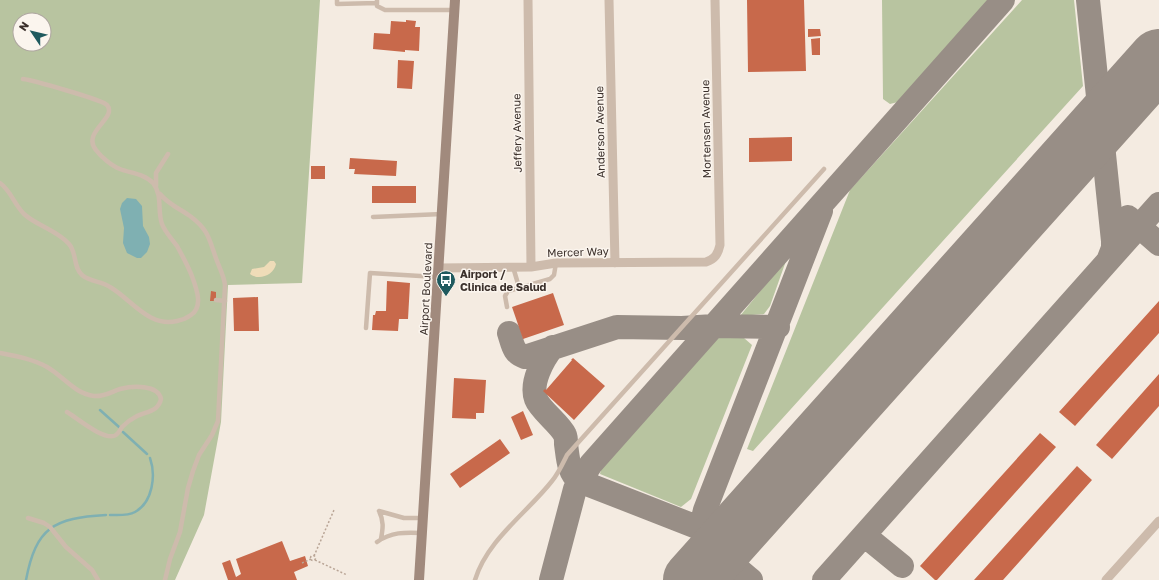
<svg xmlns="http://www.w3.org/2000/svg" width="1159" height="580" font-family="'Golos Text',sans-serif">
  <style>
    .green { fill: #b8c4a0; fill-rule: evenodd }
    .sand { fill: #efdcb8 }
    .water { fill: #7fb0b2 }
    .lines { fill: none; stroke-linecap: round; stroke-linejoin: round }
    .stream { stroke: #7fb0b2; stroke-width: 2.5 }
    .taxiway { stroke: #988e86; stroke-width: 24 }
    .runway { stroke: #988e86; stroke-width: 60 }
    .building { fill: #c8694b }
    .path { stroke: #b9a596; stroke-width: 1.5; stroke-dasharray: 2 2; stroke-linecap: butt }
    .lane { stroke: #cdbbac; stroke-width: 4.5 }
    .street { stroke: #cdbbac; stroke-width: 9 }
    .secondary { stroke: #a18a7d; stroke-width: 10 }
    .labels { text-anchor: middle; stroke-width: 3; stroke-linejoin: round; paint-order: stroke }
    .street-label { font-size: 11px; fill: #3b302b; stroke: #fbf5ee }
    .poi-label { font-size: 11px; font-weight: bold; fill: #3b302b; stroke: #fbf5ee; text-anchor: start }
  </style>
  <rect width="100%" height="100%" fill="#f4ebe1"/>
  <path class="green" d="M0 0H320L302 283 228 285 221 422 204 515 175 580H0ZM20 20H44V44H20Z
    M882 0H990L898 102 890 104 883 99Z
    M1022 0H1074L1083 86 753 451 747 449 850 190Z
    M787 258 770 306 764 314 740 316Z
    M719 336 744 338 752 345 691 499 681 507 600 474 602 465Z"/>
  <path class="sand" d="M270 261H274L276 264C274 275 259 281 250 274L252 269 264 267Z"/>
  <path class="water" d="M127 198 136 199 142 206 143 226 149 237 150 244 147 252 141 258H137L127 253 123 243 124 228 120 209 122 203Z"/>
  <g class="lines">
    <path class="stream" d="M100 410 119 427
      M123 432 147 454
      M110 515C118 515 128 516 135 512 153 502 156 475 150 458
      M26 580C36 527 54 518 106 515"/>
    <path class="taxiway" d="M1128 217 1159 244
      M1108 261 1159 204
      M509 333C513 345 513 353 525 357L617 327 682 328 714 326 778 327
      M553 347C543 359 530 383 536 399 540 410 560 424 565 435 566 437 566 442 566 444 568 458 568 472 579 481L702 529
      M864 535 902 566
      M551 580 575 489 591 464 1003 0
      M751 580C741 571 708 545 704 535 700 527 703 518 705 510L821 211
      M824 580 1108 261 1113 248V241L1088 0"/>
    <path class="runway" d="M693 580 1159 59"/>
  </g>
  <path class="building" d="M747 0H804L806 71 748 72Z
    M406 20 416 21 415 27H420L419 51 405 50V52L373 49 374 33 390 34 391 21 406 22Z
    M808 29H820L821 36 808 37Z
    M820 38V55H812L811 39Z
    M398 60 414 61 412 89 397 88Z
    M792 137V161L749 162V138Z
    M350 158 397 161 396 176 354 174 355 169H349Z
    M311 166H325V179H311Z
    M372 186H416V203H372Z
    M387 281 410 283 408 319H399L398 331 372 330 373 315H375L376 311H386Z
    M211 291 216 292V301H210Z
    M553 293 564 325 523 339 512 307Z
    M258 297 259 331H234L233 298Z
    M1159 301V333L1075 426 1059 412Z
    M573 358 605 386 574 420 543 391 545 389 546 390 572 360H571Z
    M1159 374V406L1112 459 1096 445Z
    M454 378 486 380 484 413H476V419L452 418Z
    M523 411 533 435 521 440 511 417Z
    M1040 433 1056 447 937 580H935L920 566Z
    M500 439 510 453 460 488 450 474Z
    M1077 466 1092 480 1003 580H974Z
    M282 541 290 561 305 556 308 566 294 572 297 580H228L222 563 230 560 236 577 241 574 236 559Z"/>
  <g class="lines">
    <path class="path" d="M310.5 558a2.5 2.5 0 1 1 5 0a2.5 2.5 0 1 1-5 0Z
      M314 556 334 510
      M315 560 347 575
      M302 563 311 559"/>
    <path class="lane" d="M337 0V4L377 3
      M377 0V6L385 10H455
      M0 183C11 191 14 204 24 214 37 226 57 230 69 244 77 253 73 267 82 275 90 282 101 281 110 287 131 299 149 328 177 321 182 320 187 318 191 315 203 307 197 290 193 279 190 270 182 255 177 246 172 239 165 232 162 224 157 210 163 196 153 183 145 174 130 173 120 169 112 166 101 157 96 150 81 132 118 118 107 105 103 100 32 80 23 79
      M156 186V173L168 154
      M160 194C168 204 180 209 190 216 210 231 209 240 217 261 220 269 224 276 225 285L218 421 212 435 199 455 193 471 188 488 180 532 170 559 165 580
      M373 217 442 214
      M513 267 519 287
      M216 300 225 301
      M507 307 505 296 508 291 550 279 554 275 556 263
      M366 328 370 273 437 277
      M0 353C16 356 33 359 47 367 63 376 75 394 94 396 104 397 111 392 120 389 132 386 158 384 161 399 158 412 147 411 137 416 131 419 126 423 122 427 120 430 119 433 116 435 105 442 77 418 67 412
      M379 511 404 518H423
      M379 511C384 521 383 528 381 539
      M28 518 44 523 50 527 66 547 92 570 98 580
      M377 542C391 532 405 532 422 533
      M475 580C487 540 527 513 552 481 558 474 563 463 567 455L824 169"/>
    <path class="street" d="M528 0 531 267
      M609 0 615 263
      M439 268 531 267 556 263 706 262C715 259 718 254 720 245L715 0
      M1106 580 1159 521"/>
    <path class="secondary" d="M419 580 455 0"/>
  </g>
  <defs>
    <g id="bus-pin" transform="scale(1)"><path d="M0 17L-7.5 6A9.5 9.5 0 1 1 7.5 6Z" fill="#1f5a5e" stroke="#fbf5ee"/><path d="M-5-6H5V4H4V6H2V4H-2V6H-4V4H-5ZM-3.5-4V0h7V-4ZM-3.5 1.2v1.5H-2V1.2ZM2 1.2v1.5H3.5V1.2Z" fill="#fff"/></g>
  </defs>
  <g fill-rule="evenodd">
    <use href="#bus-pin" x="446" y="280"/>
  </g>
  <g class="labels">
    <g class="street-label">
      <text transform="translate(706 129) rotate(-91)" y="4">Mortensen Avenue</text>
      <text transform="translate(600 132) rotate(-91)" y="4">Anderson Avenue</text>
      <text transform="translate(517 133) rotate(-91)" y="4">Jeffery Avenue</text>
      <text transform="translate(578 252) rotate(-2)" y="4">Mercer Way</text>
      <text transform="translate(426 289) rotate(-87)" y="4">Airport Boulevard</text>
    </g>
    <g class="poi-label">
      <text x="460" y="278">Airport /<tspan x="460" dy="13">Clinica de Salud</tspan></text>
    </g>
  </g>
  <g transform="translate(32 32) rotate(305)"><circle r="19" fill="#fbf5ee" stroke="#aea6a0"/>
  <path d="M0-3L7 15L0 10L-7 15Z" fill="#1f5a5e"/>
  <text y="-6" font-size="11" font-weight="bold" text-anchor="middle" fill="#3b302b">N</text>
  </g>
</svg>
